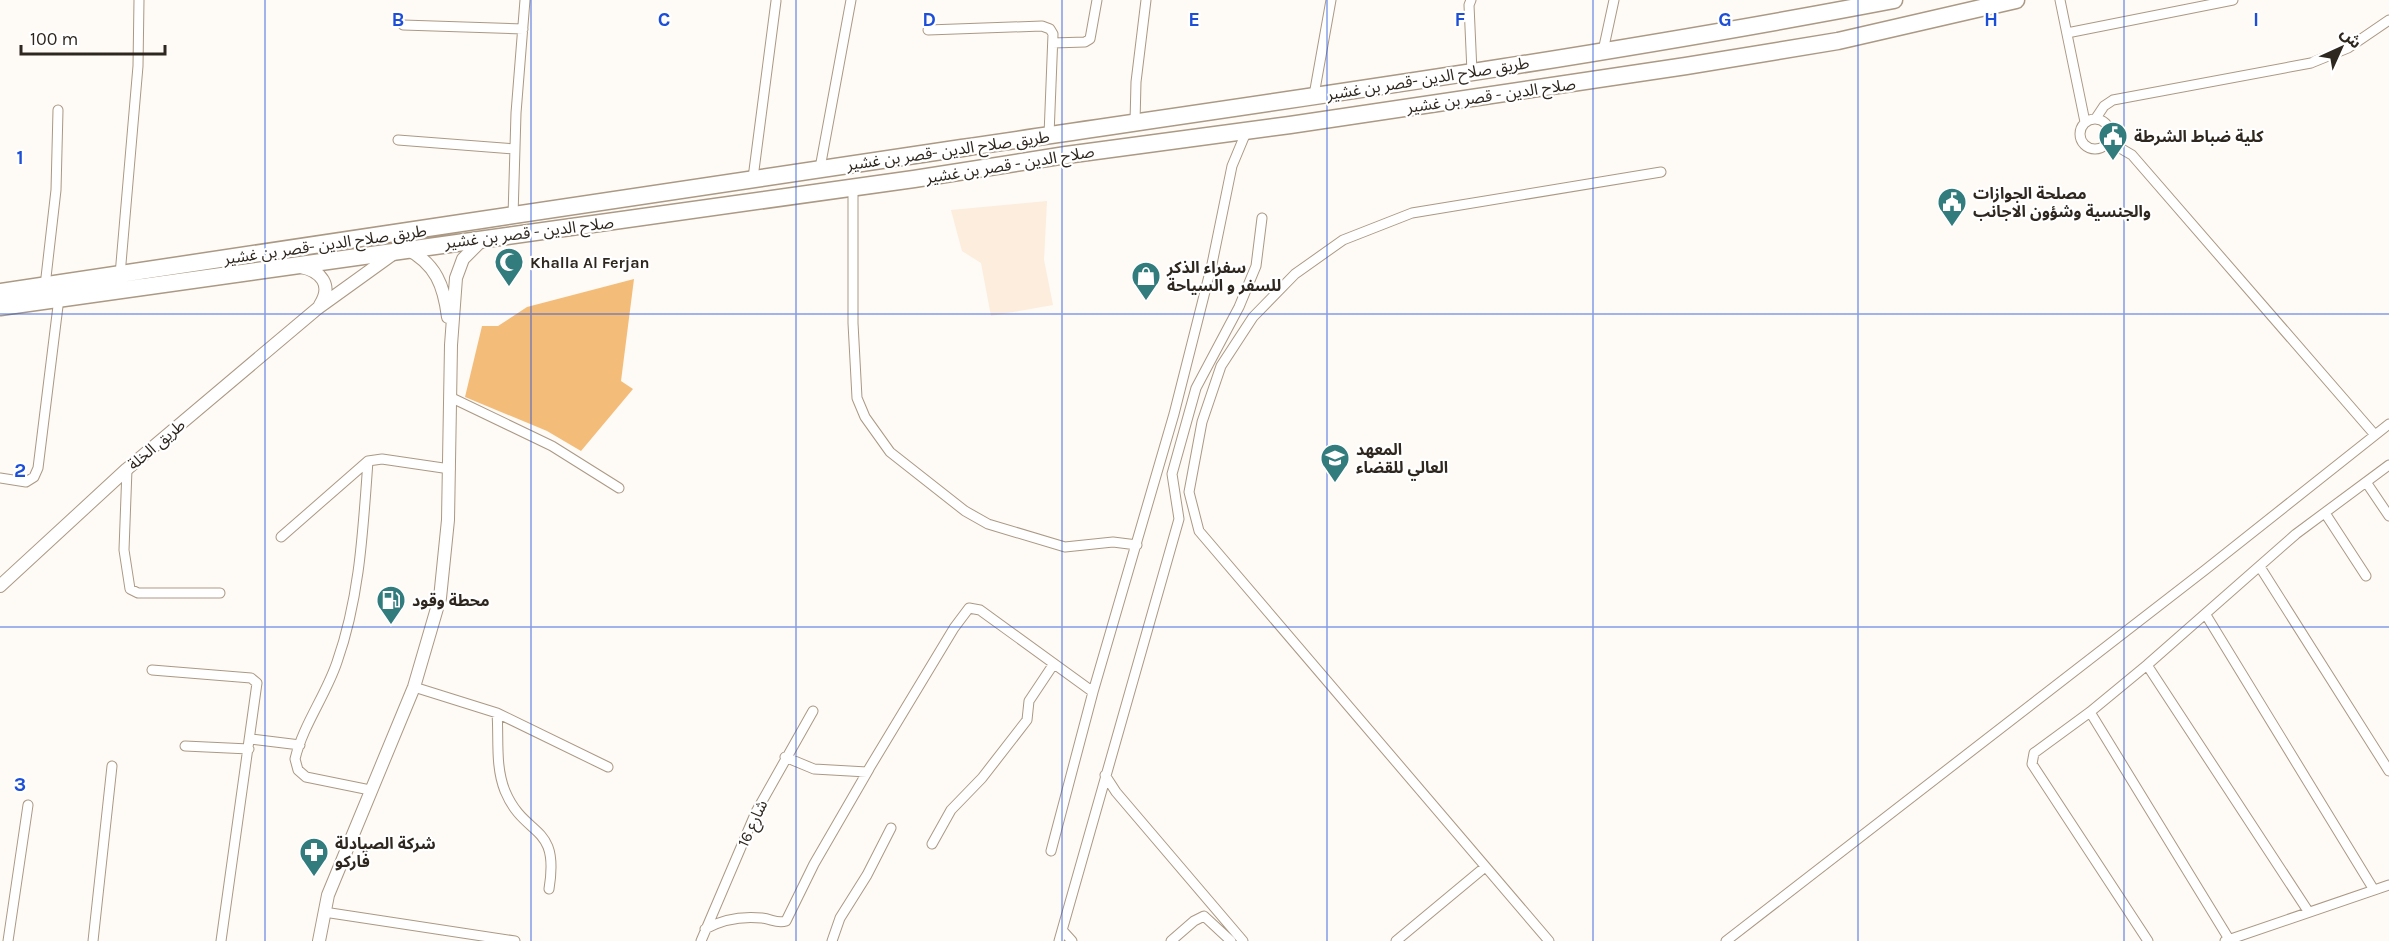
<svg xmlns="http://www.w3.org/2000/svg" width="2389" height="941" font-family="Karla,'Noto Sans Arabic',sans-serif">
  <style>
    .built { fill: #fceddc }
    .green { fill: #f4bc79 }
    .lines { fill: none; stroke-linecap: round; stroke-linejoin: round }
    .minor-casing { stroke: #ab9984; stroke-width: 11 }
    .tertiary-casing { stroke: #ab9984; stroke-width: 14 }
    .trunk-casing { stroke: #ab9984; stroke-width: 19 }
    .minor { stroke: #fff; stroke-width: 9 }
    .tertiary { stroke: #fff; stroke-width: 12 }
    .trunk { stroke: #fff; stroke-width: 16 }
    .grid { fill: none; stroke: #1d4ed8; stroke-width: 1.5; stroke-opacity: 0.55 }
    .labels { text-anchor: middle; stroke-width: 4.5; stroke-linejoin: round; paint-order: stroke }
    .street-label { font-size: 16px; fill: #2e271f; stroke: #fff }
    .poi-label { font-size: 16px; font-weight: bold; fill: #2e271f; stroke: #fff; text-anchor: start }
    .grid-label { font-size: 20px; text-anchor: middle; font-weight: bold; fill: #1d4ed8; stroke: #fff; stroke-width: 4.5; stroke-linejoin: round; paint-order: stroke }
  </style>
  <rect width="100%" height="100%" fill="#fefaf6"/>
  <path class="built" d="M1047 201 1044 260 1053 305 991 316 981 263 962 251 951 210Z"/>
  <path class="green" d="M634 279 621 381 633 389 581 451 547 431 465 397 482 326H498L527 307Z"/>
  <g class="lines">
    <g class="minor-casing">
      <path id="minor" d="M1471 0 1469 5 1472 72
        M2060 0 2085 122
        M403 25 523 29
        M928 30 1042 26 1050 29 1053 34 1049 135
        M2067 33 2233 0
        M1053 43 1085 42 1090 39 1097 0
        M1603 51 1614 0
        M1314 95 1331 0
        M2096 118 2104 106 2113 100 2311 63 2348 48 2389 20
        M2080 134a15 15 0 1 1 30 0a15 15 0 1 1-30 0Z
        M1135 122 1136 82 1146 0
        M398 140 515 149
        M2108 141 2132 155 2375 435
        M820 168 851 0
        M753 178 776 1
        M853 187V323L857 398 865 417 890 452 965 511 988 524 1065 547 1113 542 1137 545
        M513 216 516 113 525 0
        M120 275 138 66 139 0
        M45 286 56 190 58 110
        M452 398 552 446 619 488
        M368 461C363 529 360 597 337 662 326 695 303 725 295 759L298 770 306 777 370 790
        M127 469 124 550 130 589 138 593H220
        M0 478 26 482 34 477 38 468 59 298
        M2366 482 2389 516
        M2325 513 2366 576
        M281 537 368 461 382 459 450 469
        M2260 567 2389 771
        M2206 615 2374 890
        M2147 665 2308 911
        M152 670 251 678 257 683 221 941
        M414 687 497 713 608 767
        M2090 712 2229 939
        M497 713C499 739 495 766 505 791 525 839 560 822 549 889
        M251 739 300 745
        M185 746 249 749
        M785 757 814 769 867 772 954 628 969 608 980 610 1093 692
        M1105 775 1116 792 1243 941
        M932 844 951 810 982 778 1027 720 1029 701 1053 665
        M1051 851 1093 692 1174 414 1212 264 1232 166 1247 130
        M324 912 515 941
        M705 929C723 919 742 916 762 918 772 919 777 924 786 921L814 864 869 769
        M1062 930 1072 941
        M8 941 28 805
        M93 941 112 766
        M701 941 756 812 813 711
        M832 941 840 918 867 875 891 828
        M1059 941 1179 519 1172 474 1196 388 1239 307 1256 266 1262 218
        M1171 941 1194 921 1204 916 1231 941
        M1396 941 1485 867
        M1549 941 1199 531 1189 492 1202 422 1221 366 1253 317 1295 274 1343 240 1412 213 1661 172
        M1726 941 2205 570 2389 424
        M2148 941 2032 764 2034 753 2090 712 2147 665 2296 534 2389 465
        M2225 941 2389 885"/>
    </g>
    <g class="tertiary-casing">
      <path id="tertiary" d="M407 249C436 264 444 286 448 317
        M301 267C321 271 333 285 320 305
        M0 586 127 469 318 308 393 254
        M319 941 328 895 414 687 440 598 448 520 451 345 456 278 463 259 483 239"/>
    </g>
    <g class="trunk-casing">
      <path id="trunk" d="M0 292C321 245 641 195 962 148 1273 102 1585 59 1894 0
        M0 307 914 179 1066 155 1290 125 1686 66 1838 41 2016 0"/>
    </g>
    <use href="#minor" class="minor"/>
    <use href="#tertiary" class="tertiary"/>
    <use href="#trunk" class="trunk"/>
  </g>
  <path class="grid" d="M265 0V941M531 0V941M796 0V941M1062 0V941M1327 0V941M1593 0V941M1858 0V941M2124 0V941M0 314H2389M0 627H2389"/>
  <defs>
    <g id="civic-pin" transform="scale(1.5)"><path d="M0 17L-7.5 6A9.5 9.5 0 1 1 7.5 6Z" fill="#337c7e" stroke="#fff"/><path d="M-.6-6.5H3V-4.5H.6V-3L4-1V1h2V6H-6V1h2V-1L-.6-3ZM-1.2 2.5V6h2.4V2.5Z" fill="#fff"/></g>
    <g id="mosque-pin" transform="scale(1.5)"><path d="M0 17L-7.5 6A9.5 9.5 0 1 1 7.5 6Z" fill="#337c7e" stroke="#fff"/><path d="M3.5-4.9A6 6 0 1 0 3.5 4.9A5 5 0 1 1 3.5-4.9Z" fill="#fff"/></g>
    <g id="shop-pin" transform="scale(1.5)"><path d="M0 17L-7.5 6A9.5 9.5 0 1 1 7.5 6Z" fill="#337c7e" stroke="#fff"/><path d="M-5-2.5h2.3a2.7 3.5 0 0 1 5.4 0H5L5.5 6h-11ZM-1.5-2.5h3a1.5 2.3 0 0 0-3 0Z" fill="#fff"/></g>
    <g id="university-pin" transform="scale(1.5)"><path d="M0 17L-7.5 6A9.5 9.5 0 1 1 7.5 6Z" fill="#337c7e" stroke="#fff"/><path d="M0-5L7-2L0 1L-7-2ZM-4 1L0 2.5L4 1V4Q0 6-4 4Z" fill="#fff"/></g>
    <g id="fuel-pin" transform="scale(1.5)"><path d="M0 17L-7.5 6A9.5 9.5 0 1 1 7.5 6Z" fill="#337c7e" stroke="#fff"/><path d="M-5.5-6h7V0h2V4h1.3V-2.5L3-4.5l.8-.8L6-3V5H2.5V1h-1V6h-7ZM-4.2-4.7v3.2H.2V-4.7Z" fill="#fff"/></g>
    <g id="pharmacy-pin" transform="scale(1.5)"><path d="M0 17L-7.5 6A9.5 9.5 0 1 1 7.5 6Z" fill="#337c7e" stroke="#fff"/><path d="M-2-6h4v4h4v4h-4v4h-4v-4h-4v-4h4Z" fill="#fff"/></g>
  </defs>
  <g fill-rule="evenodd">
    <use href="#civic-pin" x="2113" y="136"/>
    <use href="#civic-pin" x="1952" y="202"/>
    <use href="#mosque-pin" x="509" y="262"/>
    <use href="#shop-pin" x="1146" y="276"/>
    <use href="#university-pin" x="1335" y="458"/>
    <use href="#fuel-pin" x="391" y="600"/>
    <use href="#pharmacy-pin" x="314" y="852"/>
  </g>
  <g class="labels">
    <g class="street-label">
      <text transform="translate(1428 78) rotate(-9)" y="6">طريق صلاح الدين -قصر بن غشير</text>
      <text transform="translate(1491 95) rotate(-8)" y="6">صلاح الدين - قصر بن غشير</text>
      <text transform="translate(948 150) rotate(-8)" y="6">طريق صلاح الدين -قصر بن غشير</text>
      <text transform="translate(1010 164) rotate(-9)" y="6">صلاح الدين - قصر بن غشير</text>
      <text transform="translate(529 232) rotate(-7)" y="6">صلاح الدين - قصر بن غشير</text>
      <text transform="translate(325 244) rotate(-8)" y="6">طريق صلاح الدين -قصر بن غشير</text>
      <text transform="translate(156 444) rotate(-40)" y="6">طريق الخلة</text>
      <text transform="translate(752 823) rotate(-65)" y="6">شارع 16</text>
    </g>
    <g class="poi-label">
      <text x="2134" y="142">كلية ضباط الشرطة</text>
      <text x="1973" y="199">مصلحة الجوازات<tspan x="1973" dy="18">والجنسية وشؤون الاجانب</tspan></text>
      <text x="530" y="268">Khalla Al Ferjan</text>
      <text x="1167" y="273">سفراء الذكر<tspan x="1167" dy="18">للسفر و السياحة</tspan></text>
      <text x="1356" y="455">المعهد<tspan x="1356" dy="18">العالي للقضاء</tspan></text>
      <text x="412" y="606">محطة وقود</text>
      <text x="335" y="849">شركة الصيادلة<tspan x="335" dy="18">فاركو</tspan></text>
    </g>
  </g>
  <g class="grid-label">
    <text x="398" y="26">B</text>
    <text x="664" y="26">C</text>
    <text x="929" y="26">D</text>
    <text x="1194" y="26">E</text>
    <text x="1460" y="26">F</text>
    <text x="1725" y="26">G</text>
    <text x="1991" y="26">H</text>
    <text x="2256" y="26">I</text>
    <text x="20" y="164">1</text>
    <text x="20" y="477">2</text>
    <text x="20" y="791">3</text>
  </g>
  <g transform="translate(2341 48) rotate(45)" stroke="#ffffff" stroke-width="4.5" paint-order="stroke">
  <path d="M0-4.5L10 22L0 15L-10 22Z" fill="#2e271f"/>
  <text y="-9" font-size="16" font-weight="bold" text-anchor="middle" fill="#2e271f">ش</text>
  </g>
  <path d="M21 45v9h144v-9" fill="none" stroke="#2e271f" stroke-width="3"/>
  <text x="30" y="45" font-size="18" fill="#2e271f" stroke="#ffffff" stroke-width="4.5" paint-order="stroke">100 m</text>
</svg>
